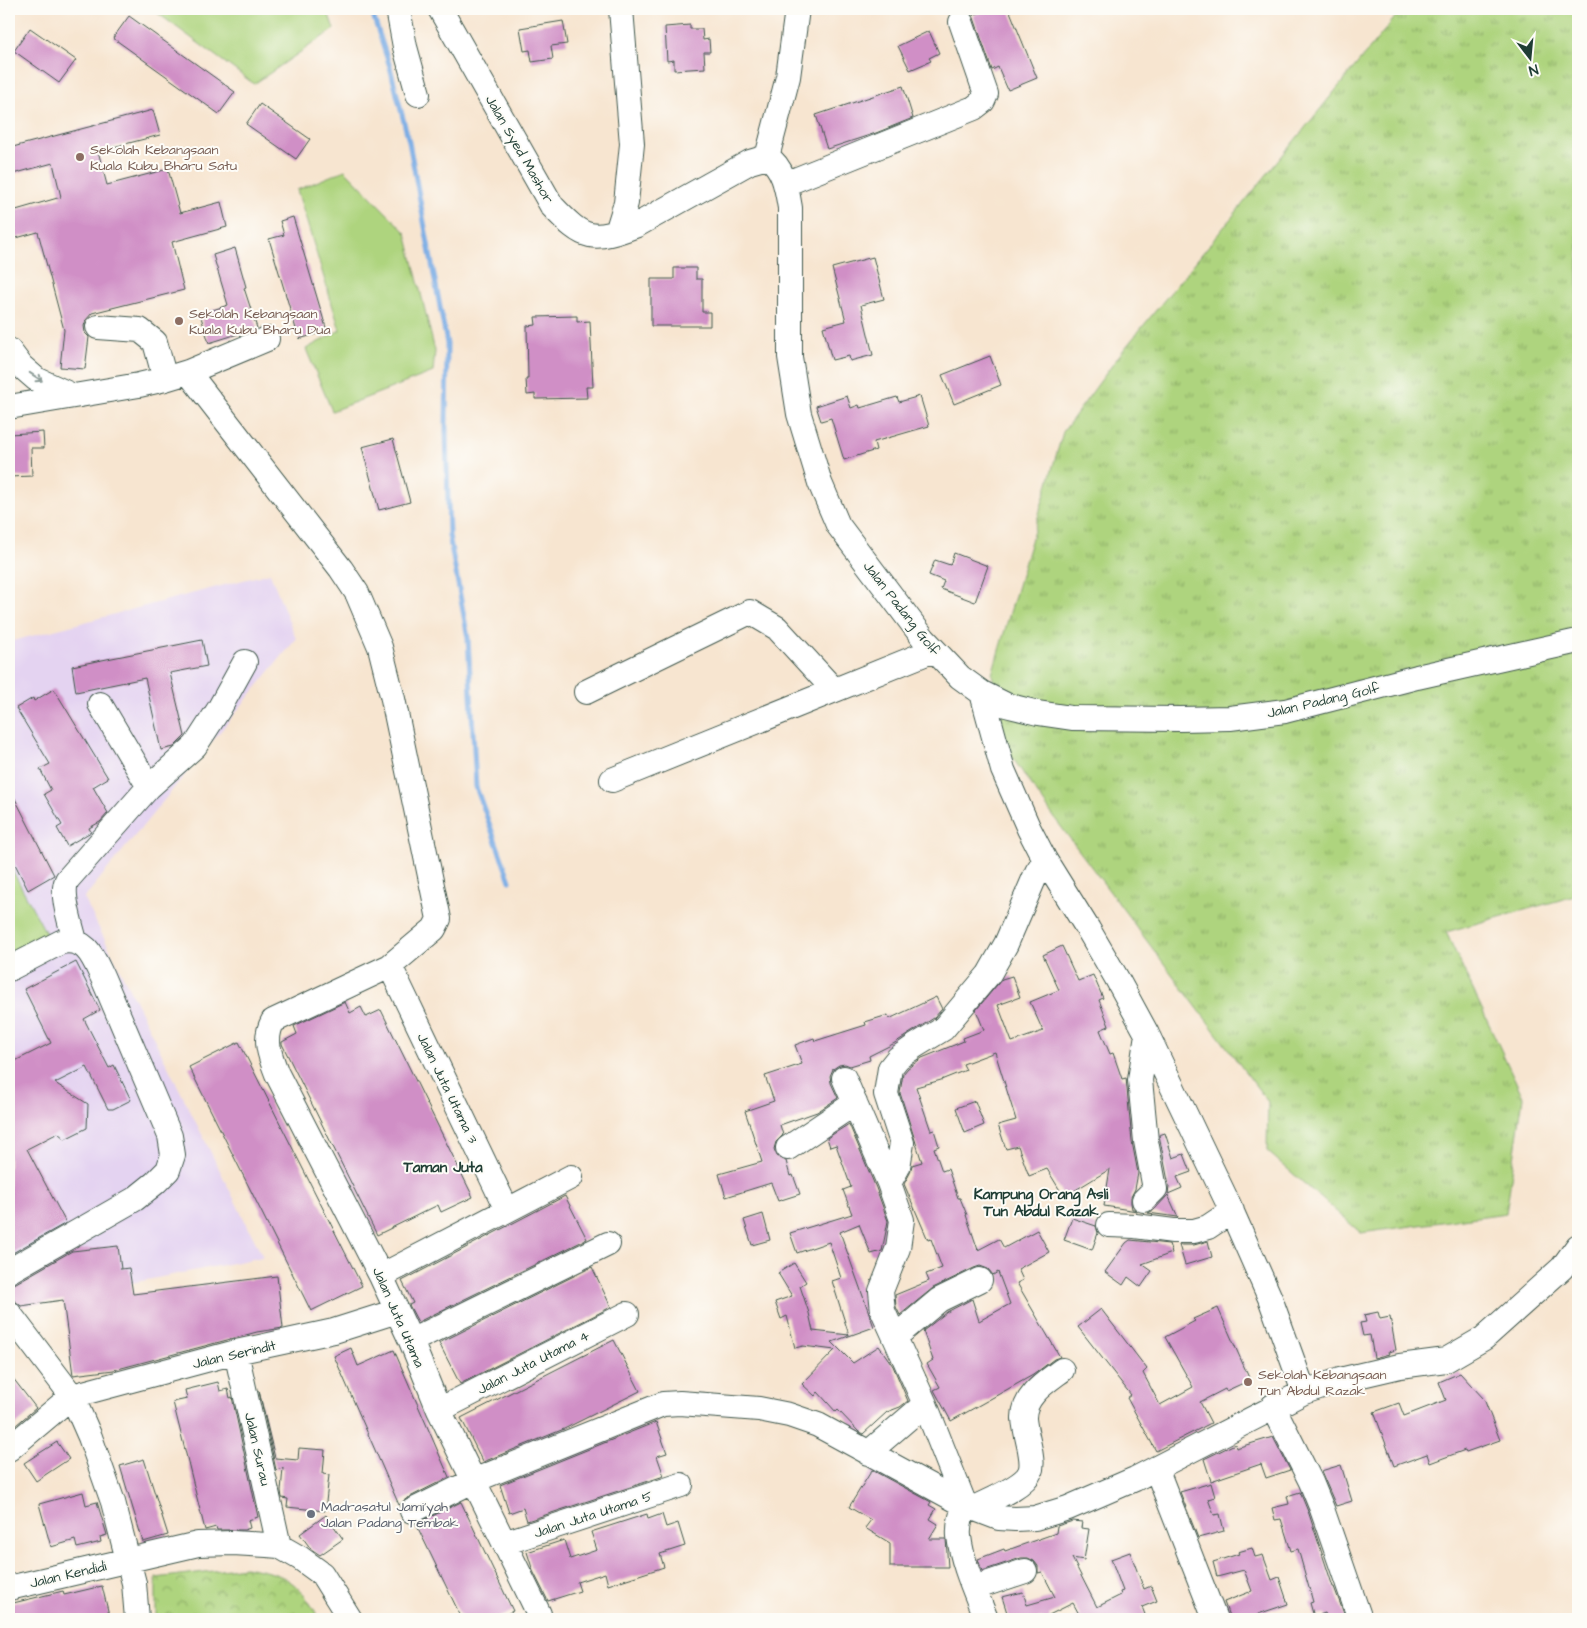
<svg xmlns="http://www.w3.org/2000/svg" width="1587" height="1628" font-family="'Architects Daughter',sans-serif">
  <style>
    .built { fill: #e4d3f1 }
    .grass { fill: url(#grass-tufts); stroke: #668859 }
    .park { fill: url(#park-crowns); stroke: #668859 }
    .garden { fill: #aed47e; stroke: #668859 }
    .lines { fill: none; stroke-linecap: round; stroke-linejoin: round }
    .stream { stroke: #78abe4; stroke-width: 5 }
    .building { fill: #d08fc6 }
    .minor-casing { stroke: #3f564b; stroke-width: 26 }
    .minor { stroke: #fff; stroke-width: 24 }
    .oneway { stroke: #8f9e9a }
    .education-dot { fill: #8d6e63; stroke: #fdfcf7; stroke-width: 2 }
    .worship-dot { fill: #6b7280; stroke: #fdfcf7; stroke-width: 2 }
    .labels { text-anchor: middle; stroke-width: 4; stroke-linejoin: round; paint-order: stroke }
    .education-label { font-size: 14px; fill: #785e54; stroke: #fdfcf7; text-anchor: start }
    .street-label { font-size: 14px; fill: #1f3d34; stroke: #fdfcf7 }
    .worship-label { font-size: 14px; fill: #5b616d; stroke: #fdfcf7; text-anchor: start }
    .neighbourhood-label { font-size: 15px; font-weight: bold; fill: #1f3d34; stroke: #fdfcf7 }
  </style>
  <defs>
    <pattern id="grass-tufts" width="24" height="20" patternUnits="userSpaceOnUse" patternTransform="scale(1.25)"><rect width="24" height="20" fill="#aed47e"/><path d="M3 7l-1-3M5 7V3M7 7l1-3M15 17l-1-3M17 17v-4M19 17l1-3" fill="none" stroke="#8dad68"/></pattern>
    <pattern id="park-crowns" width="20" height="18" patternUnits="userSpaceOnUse" patternTransform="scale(1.25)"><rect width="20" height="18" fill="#aed47e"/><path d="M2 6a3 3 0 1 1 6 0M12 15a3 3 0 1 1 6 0" fill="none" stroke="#8dad68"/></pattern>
  </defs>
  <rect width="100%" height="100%" fill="#fdfcf7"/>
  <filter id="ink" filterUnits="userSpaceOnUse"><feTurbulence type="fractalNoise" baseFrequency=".02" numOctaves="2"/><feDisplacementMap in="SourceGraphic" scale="10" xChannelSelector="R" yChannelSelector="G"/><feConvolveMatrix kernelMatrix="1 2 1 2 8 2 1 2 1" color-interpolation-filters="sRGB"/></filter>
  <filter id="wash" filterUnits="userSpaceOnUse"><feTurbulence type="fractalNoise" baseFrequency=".0096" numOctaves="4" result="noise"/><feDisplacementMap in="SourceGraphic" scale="20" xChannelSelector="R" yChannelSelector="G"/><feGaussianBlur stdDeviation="1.12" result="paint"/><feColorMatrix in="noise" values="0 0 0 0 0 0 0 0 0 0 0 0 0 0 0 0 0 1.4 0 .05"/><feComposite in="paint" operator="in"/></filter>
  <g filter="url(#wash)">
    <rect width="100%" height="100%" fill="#f7e5d0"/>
    <path class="built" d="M270 573 296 639 84 898 263 1257 25 1304 9 1284V642Z"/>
    <path class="grass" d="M1402 9H1578V895L1446 932 1523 1097 1506 1213 1361 1233 1267 1151 1268 1102 1056 820 1007 750 992 674 1063 432 1121 353Z"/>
    <path class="park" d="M245 1567C276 1573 291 1575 309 1602 313 1608 317 1612 317 1619H156V1578Z"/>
    <path class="garden" d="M152 9H327L334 29 254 84Z
      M345 170 406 233 435 351 433 372 332 411 306 349 340 330 297 190Z
      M9 864 48 937 9 958Z"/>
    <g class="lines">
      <path class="stream" d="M371 9 390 67 409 142 447 344 446 431 449 535 468 638 476 787 510 881"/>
    </g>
    <g id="blocks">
      <path class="building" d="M979 9H1009L1037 78 1008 90 998 67 992 70 973 15 981 12Z
        M129 16 235 92 219 114 113 38Z
        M563 21 567 44 551 46 553 59 532 62 530 50 524 51 520 28Z
        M690 25V29H702L703 40 709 39 710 52H704L705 68 674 70V60L667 61 665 27Z
        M30 28 76 60 59 83 14 51Z
        M929 31 939 53 929 58 931 61 910 70 898 46Z
        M903 86 913 118 876 133 827 149 816 115Z
        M260 104 310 139 296 159 246 124Z
        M153 110 160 135 98 151 107 185 168 169 180 213 221 202 227 227 172 242 184 290 92 313 86 320 84 326 85 333 89 337 85 369 60 367 64 330 38 232 9 240V212L61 197 53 163 9 175V148Z
        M293 217 327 331 299 339 269 239 284 235 280 221Z
        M235 248 246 287 244 288 257 328 209 343 200 314 228 305 213 255Z
        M873 257 884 299 861 305 873 355 850 361 849 356 832 360 823 327 846 321 832 268Z
        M674 268H696V279H702V312H710V326H651V279H674Z
        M577 316V322L590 321 593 387H586L587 398 535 399V394L527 395 526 379H528L527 326 536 325 535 317Z
        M990 356 1001 385 954 404 942 375Z
        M847 396 851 408 859 405 860 408 897 397 899 402 920 396 929 426 874 442 876 450 844 460 831 418 821 421 816 406Z
        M43 432 44 448H31L32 476 9 477V434Z
        M393 439 410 502 379 510 362 447Z
        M954 553 988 566 975 602 941 589 944 581 929 575 935 560 950 565Z
        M202 640 207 666 170 673 185 736 174 747 161 750 145 678 76 692 72 666Z
        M54 689 108 778 93 787 108 813 100 822 89 828 91 832 67 846 57 828 62 825 44 794 51 790 40 769 50 764 16 708 33 698 34 701Z
        M9 787 54 875 28 890 9 852Z
        M1062 946 1078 981 1093 975 1103 998 1099 1000 1109 1026 1100 1030 1110 1054 1113 1053 1122 1079 1126 1078 1132 1142 1138 1173 1135 1189 1131 1197V1203L1132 1209H1134L1137 1211 1104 1206 1110 1169 1064 1197 1047 1169 1029 1176 1018 1146 1006 1149 998 1125 1016 1120 995 1052 963 1064 966 1070 941 1080 916 1087 931 1131 934 1130 939 1146 934 1148 942 1171 948 1169 958 1198H960L967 1215H966L978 1250 999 1239 1004 1248 1037 1230 1049 1252 1018 1269 1023 1280 1017 1283 1060 1357 1054 1359 1033 1375 951 1421 934 1390 940 1387 927 1364 933 1360 923 1331 947 1312 972 1299 979 1321 1010 1304 998 1272 993 1275 988 1269 980 1266 974 1268 933 1288 900 1315 896 1307 895 1295 929 1281 926 1274 942 1268 931 1239 928 1240 904 1184 910 1173 912 1165 922 1162 900 1093 903 1074 908 1068 922 1058 964 1041 963 1038 984 1030 976 1010 1002 979 1012 976 1020 997 998 1005 1012 1042 1043 1031 1030 1002 1059 990 1043 955Z
        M76 962 100 1010 84 1019 109 1068 114 1065 131 1100 113 1109H108L87 1067 55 1083 88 1104 87 1128 65 1139 58 1133 27 1149 66 1223 9 1255V1064L51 1043 24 989Z
        M936 997 942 1009 934 1018 893 1044 869 1056 870 1060 850 1066 845 1064 839 1065 833 1069 830 1076 831 1083 838 1098 817 1112 780 1125 783 1135 776 1142 774 1149 777 1156 786 1161 790 1176 793 1175 800 1194 778 1201 771 1183 726 1197 719 1174 762 1162 745 1111 774 1101 765 1076 802 1064 795 1045 814 1038 815 1041 866 1025 865 1022 888 1015 889 1019Z
        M345 1002 350 1013 361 1007 366 1017 381 1010 473 1197 441 1212 438 1205 377 1235 282 1044V1042L297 1034 294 1026Z
        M239 1042 362 1286 311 1311 189 1067Z
        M975 1101 984 1125 965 1133 956 1108Z
        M849 1124 876 1188 888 1221 882 1251 871 1254 859 1224 840 1232 874 1327 832 1342 853 1363 879 1346 893 1366 908 1401 900 1407 887 1412 863 1434 859 1432 838 1410 836 1412 818 1392 815 1396 802 1384 835 1350 803 1346 795 1348 787 1316 781 1319 775 1302 792 1296 778 1273 794 1263 806 1282 800 1286 809 1313 813 1331 849 1335 832 1281 841 1278 829 1242 797 1253 790 1233 852 1214 843 1190 851 1187 836 1145 830 1147 827 1138Z
        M1165 1133 1173 1158 1184 1154 1191 1172 1177 1177 1182 1188 1168 1194 1169 1186 1159 1135Z
        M1168 1195 1178 1217 1148 1213 1154 1210Z
        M565 1196 587 1239 418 1322 409 1305 413 1303 402 1281Z
        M763 1214 770 1240 752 1245 744 1220Z
        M1072 1218 1096 1226 1098 1233 1092 1250 1064 1240Z
        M1130 1240 1169 1244 1172 1253 1142 1264 1152 1271 1141 1287 1128 1277 1123 1285 1105 1272 1126 1243Z
        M1208 1241 1212 1257 1185 1265 1179 1245H1194Z
        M118 1246 121 1269 129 1268 133 1294 277 1276 283 1328 257 1332 114 1370 73 1375 63 1300 21 1306 15 1301 9 1300V1285L16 1283 72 1251Z
        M592 1267 611 1307 460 1384 439 1343Z
        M1218 1308 1250 1380 1226 1391 1225 1389 1200 1402 1211 1423 1156 1451 1127 1398 1131 1395 1078 1327 1101 1309 1147 1369 1143 1373 1160 1405 1193 1387 1165 1337 1195 1321 1193 1319Z
        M1378 1312 1380 1319 1390 1317 1396 1350 1388 1352 1389 1354 1374 1358 1370 1335 1363 1336 1360 1323 1366 1322 1364 1315Z
        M614 1340 640 1391 564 1429 483 1462 461 1418Z
        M351 1348 358 1366 394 1350 449 1477 406 1499 399 1505 334 1356Z
        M9 1373 36 1408 9 1431Z
        M1460 1373 1484 1399 1500 1440 1466 1452 1465 1450 1430 1463 1427 1454 1394 1466 1374 1412 1399 1403 1404 1416 1446 1400 1439 1382Z
        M218 1382 220 1391 228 1389 230 1398 232 1397 258 1517 248 1520 250 1528 244 1530H217L216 1527 205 1530 173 1402 187 1399 185 1390Z
        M259 1391 275 1458 298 1460 299 1448 325 1450 323 1474 329 1475 325 1511 287 1507 288 1499 282 1498 281 1491 283 1468 276 1470Z
        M656 1422 667 1453 657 1456 664 1476 527 1521 523 1508 509 1513 500 1485Z
        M1273 1437 1290 1470 1266 1478 1261 1464 1211 1481 1204 1459 1235 1444 1236 1448Z
        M57 1442 69 1459 36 1481 24 1463Z
        M144 1459 168 1535 143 1542 120 1466Z
        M1341 1465 1352 1501 1336 1506 1321 1471Z
        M872 1470 931 1502 929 1505 936 1509 930 1519 938 1524 929 1539H946L948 1567H890V1543L865 1528 871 1520 849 1507Z
        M1211 1483 1215 1497 1208 1499 1214 1515 1220 1514 1224 1531 1198 1538 1180 1492Z
        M83 1492 86 1505 97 1502 107 1535 100 1537 101 1542 77 1548 75 1540 51 1547 39 1504Z
        M1300 1492 1309 1514 1333 1587H1334L1346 1619H1327L1325 1613 1314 1617 1310 1603 1313 1602 1298 1549 1291 1551 1281 1519 1275 1520 1272 1508 1289 1504 1287 1496Z
        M461 1502 513 1611 496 1619H462L416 1524Z
        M647 1514 648 1519 662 1514 666 1527 678 1523 685 1546 660 1554 664 1567 608 1585 605 1573 577 1582 580 1591 548 1601 533 1571 527 1552 564 1540 570 1559 597 1550 591 1532Z
        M326 1515 343 1539 320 1555 311 1549 300 1534Z
        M1073 1521 1082 1522 1081 1528 1089 1529 1084 1560 1072 1558 1097 1607 1121 1595 1120 1592 1123 1591 1111 1559 1130 1552 1144 1589 1151 1586 1157 1601 1142 1607 1146 1617 1139 1619H1073L1080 1616 1073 1603 1049 1615 1050 1619H1009L1002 1597 1023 1592 1027 1605 1055 1597 1042 1572 1038 1573V1566L1034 1561 1028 1558H1021L982 1571 978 1559 1004 1549 1005 1551 1056 1533 1057 1526Z
        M1252 1548 1255 1557 1263 1555 1272 1580 1279 1577 1288 1604 1258 1614 1260 1619H1230L1224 1602 1252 1591 1244 1570 1217 1577 1213 1562 1239 1554 1238 1552Z
        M102 1586 110 1619H9V1604L63 1591 64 1595Z"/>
    </g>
  </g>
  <g filter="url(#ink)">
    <use href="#blocks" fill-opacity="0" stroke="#3f564b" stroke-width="1"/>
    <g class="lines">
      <g class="minor-casing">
        <path id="minor" d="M398 9 405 47 418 94
          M440 9 552 206C585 241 592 242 637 225L750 162 767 157
          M767 157C784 167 787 190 790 208V357L799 414 820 483 838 525 924 639 960 677 982 693 1006 705 1038 713 1072 718 1180 719 1230 718 1285 711 1417 677 1578 641
          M767 157 788 77 797 9
          M785 184 974 108 983 101 986 94 961 22
          M617 232 626 203 632 144 621 9
          M98 327 140 330 155 342 165 379
          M9 350 21 366 36 379 71 395
          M188 372 341 569 357 593 380 647 393 699 439 919 434 929 390 966 273 1021C263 1039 270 1056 277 1074L381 1276 411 1341 439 1410 539 1614
          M9 407 139 385 165 379 188 372 267 339
          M586 692 750 612 777 628 834 690
          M982 693 1003 770 1029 829 1045 860 1088 929 1116 977 1147 1034 1228 1203 1270 1298 1304 1392
          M100 704 149 787
          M612 780 934 650
          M1045 860 1037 872 1006 944 989 974 943 1029 915 1046 898 1058 890 1068 886 1094 902 1143 898 1167 889 1183 902 1220 898 1248 881 1291 883 1311 925 1404 965 1505 999 1518 1015 1519 1035 1518 1068 1508 1135 1479 1304 1392 1340 1380 1400 1366 1446 1360 1484 1338 1562 1268 1578 1246
          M75 941C71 924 60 894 67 880L149 787 195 746 219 709 245 662
          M390 966 507 1210
          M9 969 61 942C86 937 93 957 102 976L170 1136 173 1155 168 1170 155 1183 135 1199 9 1271
          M844 1078 889 1183
          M788 1148 855 1103
          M1144 1200 1155 1189 1146 1141 1140 1080 1147 1034
          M1109 1225 1135 1226 1173 1231H1194L1208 1227 1232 1211
          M381 1276 571 1177
          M9 1313 72 1396 90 1437 113 1502 128 1560 134 1583 137 1619
          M895 1337 939 1300 980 1280
          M411 1341 608 1244
          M236 1352 279 1546
          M1273 1406 1311 1482 1322 1509 1360 1619
          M439 1410 627 1314
          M9 1449 72 1396 236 1352 334 1331 397 1311
          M868 1453 925 1404
          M1156 1468 1215 1619
          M972 1509C987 1501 1024 1487 1030 1472 1033 1465 1031 1457 1030 1450 1028 1440 1025 1429 1024 1419 1023 1396 1046 1382 1062 1370
          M412 1511 473 1481 663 1404 680 1403 759 1409 789 1415 818 1425 965 1505C961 1515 958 1525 959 1536 962 1564 976 1593 986 1619
          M504 1543 681 1485
          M9 1588 198 1544 233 1543 267 1545 279 1546 300 1558 322 1574 350 1619
          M974 1588 1025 1571"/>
      </g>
      <use href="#minor" class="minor"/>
    </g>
    <defs><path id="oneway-shaft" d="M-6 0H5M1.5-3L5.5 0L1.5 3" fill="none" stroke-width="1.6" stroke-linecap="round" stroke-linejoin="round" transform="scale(1.25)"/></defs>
    <use class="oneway" href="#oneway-shaft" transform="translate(36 377) rotate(33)"/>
  </g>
  <g class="education-dot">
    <circle cx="80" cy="157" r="5"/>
    <circle cx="179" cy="321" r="5"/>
    <circle cx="1248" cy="1382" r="5"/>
  </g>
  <circle class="worship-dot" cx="311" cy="1514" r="5"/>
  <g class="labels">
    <g class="education-label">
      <text x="90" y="154">Sekolah Kebangsaan<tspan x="90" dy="16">Kuala Kubu Bharu Satu</tspan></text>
      <text x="189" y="318">Sekolah Kebangsaan<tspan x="189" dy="16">Kuala Kubu Bharu Dua</tspan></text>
      <text x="1258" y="1379">Sekolah Kebangsaan<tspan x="1258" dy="16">Tun Abdul Razak</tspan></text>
    </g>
    <g class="street-label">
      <text transform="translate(520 149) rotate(60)" y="5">Jalan Syed Mashor</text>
      <text transform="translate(902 608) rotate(52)" y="5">Jalan Padang Golf</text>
      <text transform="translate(1323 700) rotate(-13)" y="5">Jalan Padang Golf</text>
      <text transform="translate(448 1088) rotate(64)" y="5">Jalan Juta Utama 3</text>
      <text transform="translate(399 1317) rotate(66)" y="5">Jalan Juta Utama</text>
      <text transform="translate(234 1354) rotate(-13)" y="5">Jalan Serindit</text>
      <text transform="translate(533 1362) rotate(-27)" y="5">Jalan Juta Utama 4</text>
      <text transform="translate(258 1449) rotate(77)" y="5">Jalan Surau</text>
      <text transform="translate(593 1514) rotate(-18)" y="5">Jalan Juta Utama 5</text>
      <text transform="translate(68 1574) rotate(-13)" y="5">Jalan Kendidi</text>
    </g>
    <g class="worship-label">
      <text x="321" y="1511">Madrasatul Jami'yah<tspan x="321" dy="16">Jalan Padang Tembak</tspan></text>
    </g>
    <g class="neighbourhood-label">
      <text x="443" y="1172">Taman Juta</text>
      <text x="1041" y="1199">Kampung Orang Asli<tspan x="1041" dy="17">Tun Abdul Razak</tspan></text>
    </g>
  </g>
  <rect width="1587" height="1628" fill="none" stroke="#fdfcf7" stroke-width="30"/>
  <g transform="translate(1530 58) rotate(164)" stroke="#fdfcf7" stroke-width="4" paint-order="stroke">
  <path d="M0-4L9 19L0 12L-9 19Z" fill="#1f3d34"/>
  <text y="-8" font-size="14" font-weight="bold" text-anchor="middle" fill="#1f3d34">N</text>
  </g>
</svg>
